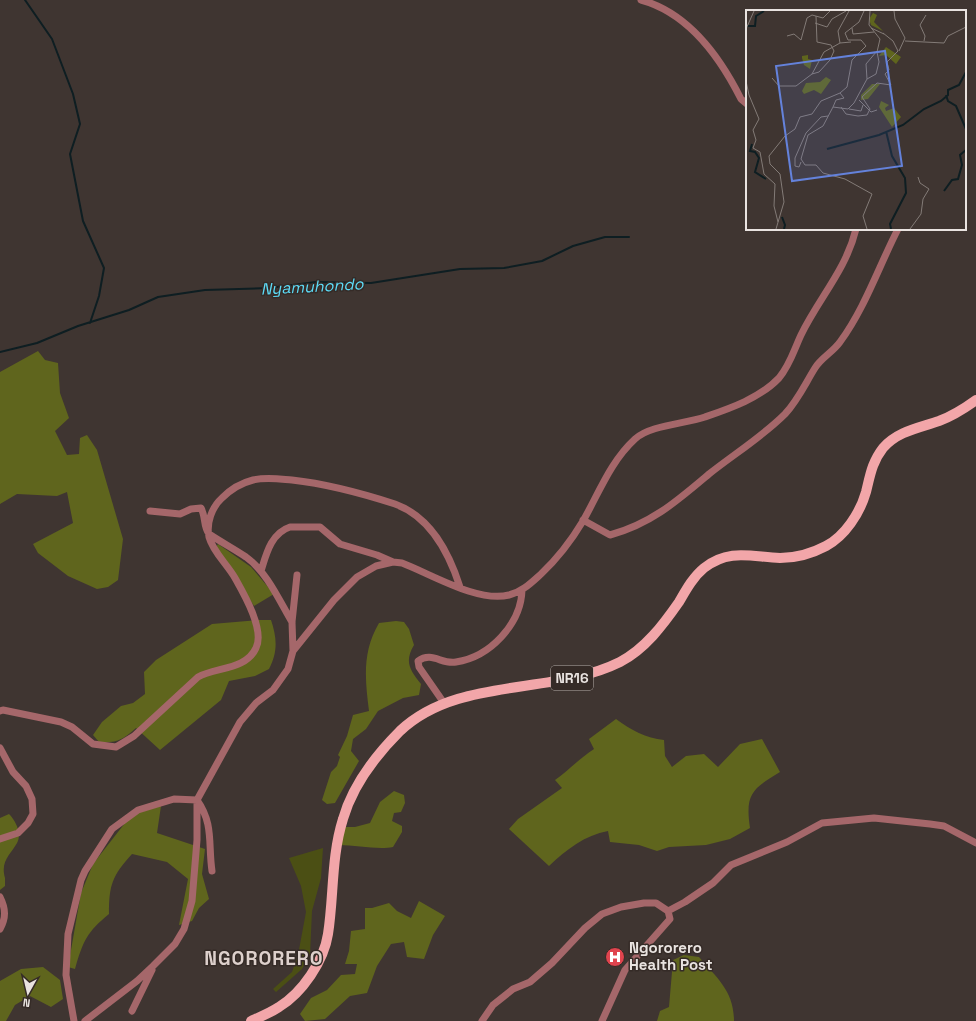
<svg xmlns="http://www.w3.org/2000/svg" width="976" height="1021" font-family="'Space Grotesk',sans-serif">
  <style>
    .green { fill: #4b4f14 }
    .forest { fill: #5f651d }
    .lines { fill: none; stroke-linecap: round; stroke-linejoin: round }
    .stream { stroke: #0e1e22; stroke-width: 2 }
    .street { stroke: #a5676a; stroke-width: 7 }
    .primary { stroke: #f2a6a9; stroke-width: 10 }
    .labels { text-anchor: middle; stroke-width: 3; stroke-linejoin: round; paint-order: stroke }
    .shield { fill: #352b27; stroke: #b3aca8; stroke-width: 1 }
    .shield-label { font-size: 14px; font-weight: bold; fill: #e9e3e0 }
    .poi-label { font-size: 15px; font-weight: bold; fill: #e9e3e0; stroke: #352b27; text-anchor: start }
    .water-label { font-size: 16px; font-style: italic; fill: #5ddcf8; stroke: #352b27 }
    .district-label { font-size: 19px; font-weight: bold; letter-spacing: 1px; fill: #ddd0cc; stroke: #352b27 }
    .inset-river { fill: none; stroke: #0e1e22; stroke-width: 2 }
    .inset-road { fill: none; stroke: #837b77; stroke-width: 1 }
    .view { fill: #6482db; fill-opacity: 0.15; stroke: #6482db; stroke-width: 2 }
    .inset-edge { fill: none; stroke: #e9e3e0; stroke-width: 2 }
  </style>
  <rect width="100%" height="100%" fill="#3f3531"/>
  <path class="green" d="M323 848 321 878 312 911 310 955 302 969 276 992 273 989 292 972 298 955 306 912 301 886 289 858Z"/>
  <path class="forest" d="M38 351 45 360 58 363 60 393 69 418 55 431 67 455 79 454 80 438 87 435 97 450 123 539 118 580 108 587 97 589 68 576 38 553 33 544 73 523 67 492 57 496 17 494 0 504V372Z
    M218 544 251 567 274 594 254 606 216 547Z
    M259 620H271C277 638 278 652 269 669L255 676 229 681 221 700 160 750 136 728C122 740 118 743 99 742L93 735 102 722 121 706 133 703 145 694 144 672 156 660 212 624Z
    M396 621 404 622 409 629 414 645C404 662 410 670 421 684L419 695 403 698 378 711 366 729 353 739 351 751 359 761 335 803 327 804 322 800 331 772 337 766 340 757 338 755 347 736 353 715 369 711C365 679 362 652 379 623Z
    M616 719C631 730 646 738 664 740L665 756 672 767 686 756 704 754 718 767 740 744 762 739 780 772C752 789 745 794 750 828L730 839 706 845 669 847 657 851 639 845 610 842 608 831C585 835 566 850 549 866L509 829 518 819 562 788 555 780C569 770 580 758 594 749L589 739Z
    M394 791 404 795 405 803 401 812 394 813 392 821 402 826V832L393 847C378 850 356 845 339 845L345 827H355L370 823 380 802Z
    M161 806 157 833 205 849 202 874 209 899 199 908 192 921 179 925 188 879 167 862 132 854C112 876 109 885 109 914 87 932 83 941 75 969L68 967 81 893 93 864 125 823 140 812Z
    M9 814C16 821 22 834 17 843 11 854 0 861 5 878V886L0 890V818Z
    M419 901 445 916 433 935 424 959 407 957 404 942 391 944 377 966 367 993 350 996 325 1019 305 1021 300 1014 311 998 327 990 341 975 355 974 357 964H345L349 951 351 931 365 929V908H372L389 903 397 911 411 918Z
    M684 955 699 957C717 978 734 991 734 1021H657L660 1011 669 1007 673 960Z
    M43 967 60 980 63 999 51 1007 30 996 15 1005 6 1021H0V981L21 969Z"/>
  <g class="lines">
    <path class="stream" d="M25 0 52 39 73 94 80 124 70 154 83 221 104 268 99 296 90 323
      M0 352 37 343 78 326 129 310 158 297 205 290 269 288 316 282 371 283 460 269 504 268 542 261 573 246 605 237H629"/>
    <path class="street" d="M641 0C689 13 720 57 741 99L747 104
      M150 511 180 514 191 509 201 508C206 517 203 526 209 534 221 542 234 549 246 557 267 572 279 600 292 622
      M583 520 610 535C651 524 677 501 709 474 734 454 762 437 785 414 798 400 805 384 815 368 821 358 833 352 840 342 865 308 879 266 898 229
      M261 571C266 555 271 533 290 527H320L340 544 377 555 393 562
      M293 651 292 622 297 575
      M444 703 419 667 418 661C432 651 442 665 456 662 490 657 521 624 522 590
      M0 711 3 710 61 722 72 727 93 744 116 747 134 736 198 677C216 667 246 670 256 648 265 630 244 594 235 578 227 564 213 552 209 537 206 523 212 507 222 498 230 490 241 483 253 480 266 477 279 479 292 480 328 484 361 493 395 504 431 517 449 553 460 587
      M0 748 13 772 26 786 32 799 33 814 28 823 18 833 0 839
      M0 897C6 909 6 918 0 929
      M132 1011 152 970
      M74 1021 66 975 68 934 81 880 85 871 112 829 138 810 174 799 197 800C214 824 208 844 212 871
      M85 1021 137 981 153 966 175 944 184 929 192 901 197 840V800L240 722 256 703 273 690 288 669 293 651 334 600 357 577 376 566 393 562 402 563C431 574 478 603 509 595 522 592 531 583 541 574 558 558 571 541 583 521 599 493 610 462 635 439 650 425 685 424 705 417 731 408 760 398 779 378 790 365 794 350 801 335 819 298 846 270 856 229
      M482 1021 493 1005 513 989 530 982 552 963 585 928 602 914 621 907 644 903H656L668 911
      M602 1021 625 970 670 919 668 911 685 902 713 883 731 865 787 842 822 823 874 818 930 824 944 826 976 843"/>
    <path class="primary" d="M251 1021C260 1017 270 1013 279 1007 302 993 324 961 328 934 334 896 331 857 343 819 353 784 375 756 400 731 458 676 552 696 620 662 645 649 663 625 679 602 686 590 693 577 704 568 729 548 752 557 780 558 797 558 811 554 826 546 845 536 860 513 866 492 870 476 872 462 883 448 898 431 919 428 939 421 952 416 965 408 976 400"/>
  </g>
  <defs>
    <g id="hospital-disc" transform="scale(1)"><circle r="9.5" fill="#e0444e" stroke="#352b27"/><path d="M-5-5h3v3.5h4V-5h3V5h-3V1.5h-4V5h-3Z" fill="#fff"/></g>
  </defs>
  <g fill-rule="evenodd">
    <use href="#hospital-disc" x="615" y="957"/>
  </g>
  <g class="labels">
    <rect class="shield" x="551" y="666" width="42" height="24" rx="3"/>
    <g class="shield-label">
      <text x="572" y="683">NR16</text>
    </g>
    <g class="poi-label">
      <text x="629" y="953">Ngororero<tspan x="629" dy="17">Health Post</tspan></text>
    </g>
    <g class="water-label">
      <text transform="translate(312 286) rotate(-3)" y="6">Nyamuhondo</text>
    </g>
    <g class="district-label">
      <text x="264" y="965">NGORORERO</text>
    </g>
  </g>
  <g transform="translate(746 10)">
    <rect width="220" height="220" fill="#3f3531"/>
    <path d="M127 3 131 5 128 12 137 21 125 15 123 9ZM140 37 155 47 150 54 140 45 133 46ZM62 45V49L66 50 64 59 58 55 56 48V46ZM80 67 85 70 75 84 68 80 58 84 56 81 60 73 74 72ZM126 74H134L122 89 115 90V85ZM135 91 143 95 139 98 140 101 148 98 155 107 146 117 133 97Z" fill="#5f651d"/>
    <path class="inset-river" d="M0 16H9L10 6 18 1M200 85 202 91 210 96 220 119M140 121 146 146 159 168 160 183 144 214 145 219M6 134 4 141 9 142 13 148 9 162 20 169M81 139 133 125 157 115 178 99 195 91 202 85V80L213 75 220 62M198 181 206 170 212 169 216 155 214 145 220 140M36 207 39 215 38 219"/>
    <path class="inset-road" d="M148 1 149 9 159 28 153 41M69 13 81 17 86 9 100 1M106 18 107 24 128 22M125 18 138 24M0 19 8 1M41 26 48 24 55 30 61 8 66 5 77 8 84 1M159 31 198 33 202 26 220 17M178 31 179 26 174 15 180 5M94 33 92 21 103 1M66 64 73 62 84 50 88 41 85 35 71 32 70 6M26 68 33 76H50L66 64 78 42 94 33 105 32M121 69 130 64 133 52 131 42 134 29 123 15 124 1M0 71 3 85 13 109 7 120 10 130 7 138 14 142 18 164 29 174 28 196 32 212M113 90 125 102 131 100M87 97 90 90 98 88 94 83M95 97 100 104 112 106 121 105 124 99M103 99 115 101 117 95M124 99 116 87 131 73 145 75 139 64 143 60 141 52 152 41 147 31 137 23M55 152 53 157 49 156V148L60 123 75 107 82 106M30 219 38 192 34 164 24 154 23 146 39 126 49 119 54 107 66 104 75 91 94 83 101 77 106 50 120 36 115 30H102L99 23 113 12 118 1M121 219 117 206 126 184 99 169 77 163 70 155H59L55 149 62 125 77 116 87 97 102 99 108 93 121 69 120 54 131 41M164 219 175 204 177 189 183 179 174 173 172 167"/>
    <path class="view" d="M139 41 156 156 46 171 30 56Z"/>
    <rect width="220" height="220" class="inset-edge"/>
  </g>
  <g transform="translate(28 993) rotate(188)" stroke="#352b27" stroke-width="3" paint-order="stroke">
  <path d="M0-3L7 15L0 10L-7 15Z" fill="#e9e3e0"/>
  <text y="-6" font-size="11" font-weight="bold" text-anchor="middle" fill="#e9e3e0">N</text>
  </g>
</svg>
